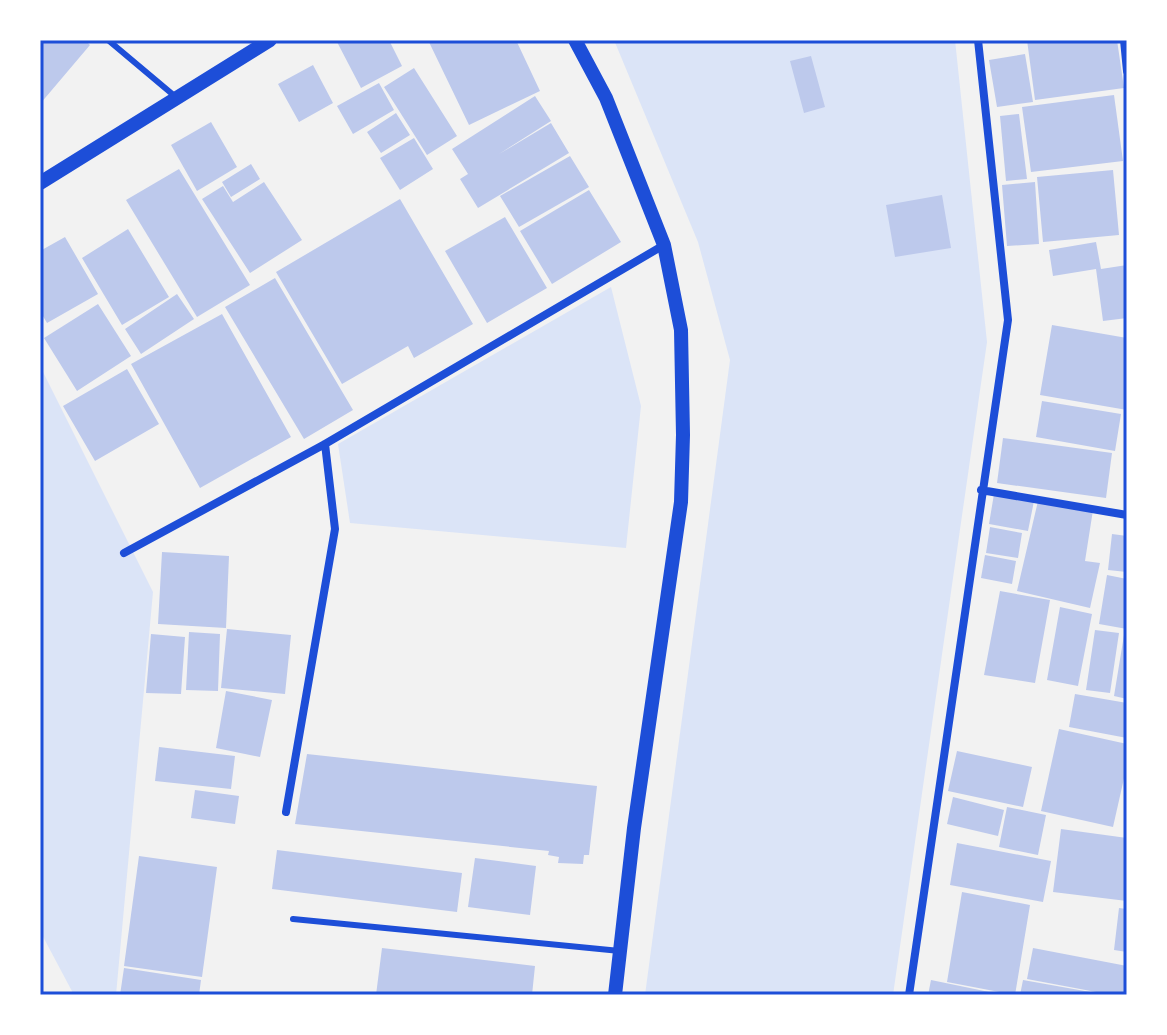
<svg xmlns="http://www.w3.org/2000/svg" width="1167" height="1035" font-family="'Open Sans',sans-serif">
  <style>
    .green { fill: #dbe4f7 }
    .building { fill: #bdc9ec }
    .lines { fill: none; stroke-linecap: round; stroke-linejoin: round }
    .service { stroke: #1d4ed8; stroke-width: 6 }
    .minor { stroke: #1d4ed8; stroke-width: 8 }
    .tertiary { stroke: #1d4ed8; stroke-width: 14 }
    .neatline { fill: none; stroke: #1d4ed8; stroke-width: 3 }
  </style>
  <rect width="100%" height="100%" fill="#f2f2f2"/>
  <path class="green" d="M614 40H955L987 342 893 995H645L730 360 698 242Z
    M611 287 641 406 626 548 350 523 338 444Z
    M40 366 153 592 116 995H74L40 931Z"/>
  <path class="building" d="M40 40H85L90 45 40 104Z
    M336 40H389L402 66 361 88Z
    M428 40H516L540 91 469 125Z
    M1027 40H1117L1124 88 1035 100Z
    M1025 54 1033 102 997 107 989 60Z
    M811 56 825 107 804 113 790 61Z
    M313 65 333 103 299 122 278 84Z
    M414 68 457 136 427 155 384 87Z
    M379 83 394 110 353 134 337 106Z
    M1114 95 1123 161 1031 172 1022 107Z
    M535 96 551 121 499 154 551 123 569 153 478 208 460 179 468 174 452 149Z
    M396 113 410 135 381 153 367 132Z
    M1019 114 1027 179 1006 181 1000 116Z
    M211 122 237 167 197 191 171 145Z
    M414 138 433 169 400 190 380 158Z
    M570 156 589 187 519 227 500 196Z
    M251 164 260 179 231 197 222 182Z
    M179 169 250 285 197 317 126 200Z
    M1113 170 1119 235 1043 242 1037 177Z
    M264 182 302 240 250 273 202 199 223 186 233 202Z
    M1035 182 1039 244 1007 246 1002 185Z
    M589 190 621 242 552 284 520 231Z
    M942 195 951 248 895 257 886 205Z
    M400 199 473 324 414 358 408 346 342 384 276 272Z
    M505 217 547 288 487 323 445 251Z
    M128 229 169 297 122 325 82 258Z
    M65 237 98 294 47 323 40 311V251Z
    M1096 242 1101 269 1127 265V318L1103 321 1096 269 1053 276 1049 250Z
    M275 278 353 410 304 439 225 307Z
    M177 294 194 319 141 354 125 329Z
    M98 304 131 356 77 391 44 338Z
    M222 314 291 437 200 488 131 364Z
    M1052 325 1127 338V410L1040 395Z
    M127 369 159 424 95 461 63 406Z
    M1042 401 1121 414 1115 451 1036 437Z
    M1003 438 1112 453 1106 498 997 483Z
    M994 494 1034 501 1028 531 989 524Z
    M1038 501 1093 510 1085 561 1100 563 1090 608 1017 591Z
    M990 527 1022 533 1018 558 986 553Z
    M1112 534 1127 536V572L1108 570Z
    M162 552 229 556 226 628 158 624Z
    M985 555 1016 561 1012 584 981 578Z
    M1107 575 1127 579V629L1099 624Z
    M1000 591 1050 600 1035 683 984 675Z
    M1060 607 1092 614 1078 686 1047 680Z
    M227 629 291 635 285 694 221 688Z
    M1095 630 1119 633 1110 693 1086 690Z
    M189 632 220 634 218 691 186 690Z
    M151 634 185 637 181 694 146 693Z
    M1124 635 1127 636V699L1114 696Z
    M226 691 272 700 260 757 216 748Z
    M1075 694 1127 703V738L1069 727Z
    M1059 729 1127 744V765L1113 827 1041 811Z
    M159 747 235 756 231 789 155 781Z
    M957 751 1032 767 1023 807 948 791Z
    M307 754 597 786 589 855H584L583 864 558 863 559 857 548 855 549 851 295 824Z
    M195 790 239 796 235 824 191 818Z
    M953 797 1004 810 998 836 947 824Z
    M1007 807 1046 815 1038 855 999 847Z
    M1061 829 1127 838V901L1053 892Z
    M957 843 1051 861 1043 902 950 885Z
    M277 850 462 873 457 912 272 889Z
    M139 856 217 867 202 977 124 966Z
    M475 858 536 866 530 915 468 907Z
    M962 892 1030 905 1015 995 947 982Z
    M1119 908 1127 909V952L1114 950Z
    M382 948 535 966 532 995H376Z
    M1033 948 1127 966V995H1112L1027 979Z
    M124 968 201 980 199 995H120Z
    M931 980 999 994V995H928Z
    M1023 980 1096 993V995H1020Z"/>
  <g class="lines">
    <path class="service" d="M108 40 177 98
      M293 919 620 951"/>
    <path class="minor" d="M1124 40 1127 71
      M981 490 1127 515
      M124 553 325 444 664 245
      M286 812 335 529 325 444
      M909 995 1008 320 978 40"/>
    <path class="tertiary" d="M575 40 606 98 664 245 681 330 683 435 681 502 634 828 615 995
      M40 183 270 40"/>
  </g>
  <rect width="1167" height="1035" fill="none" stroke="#ffffff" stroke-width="84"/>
  <rect x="42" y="42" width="1083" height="951" class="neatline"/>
</svg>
